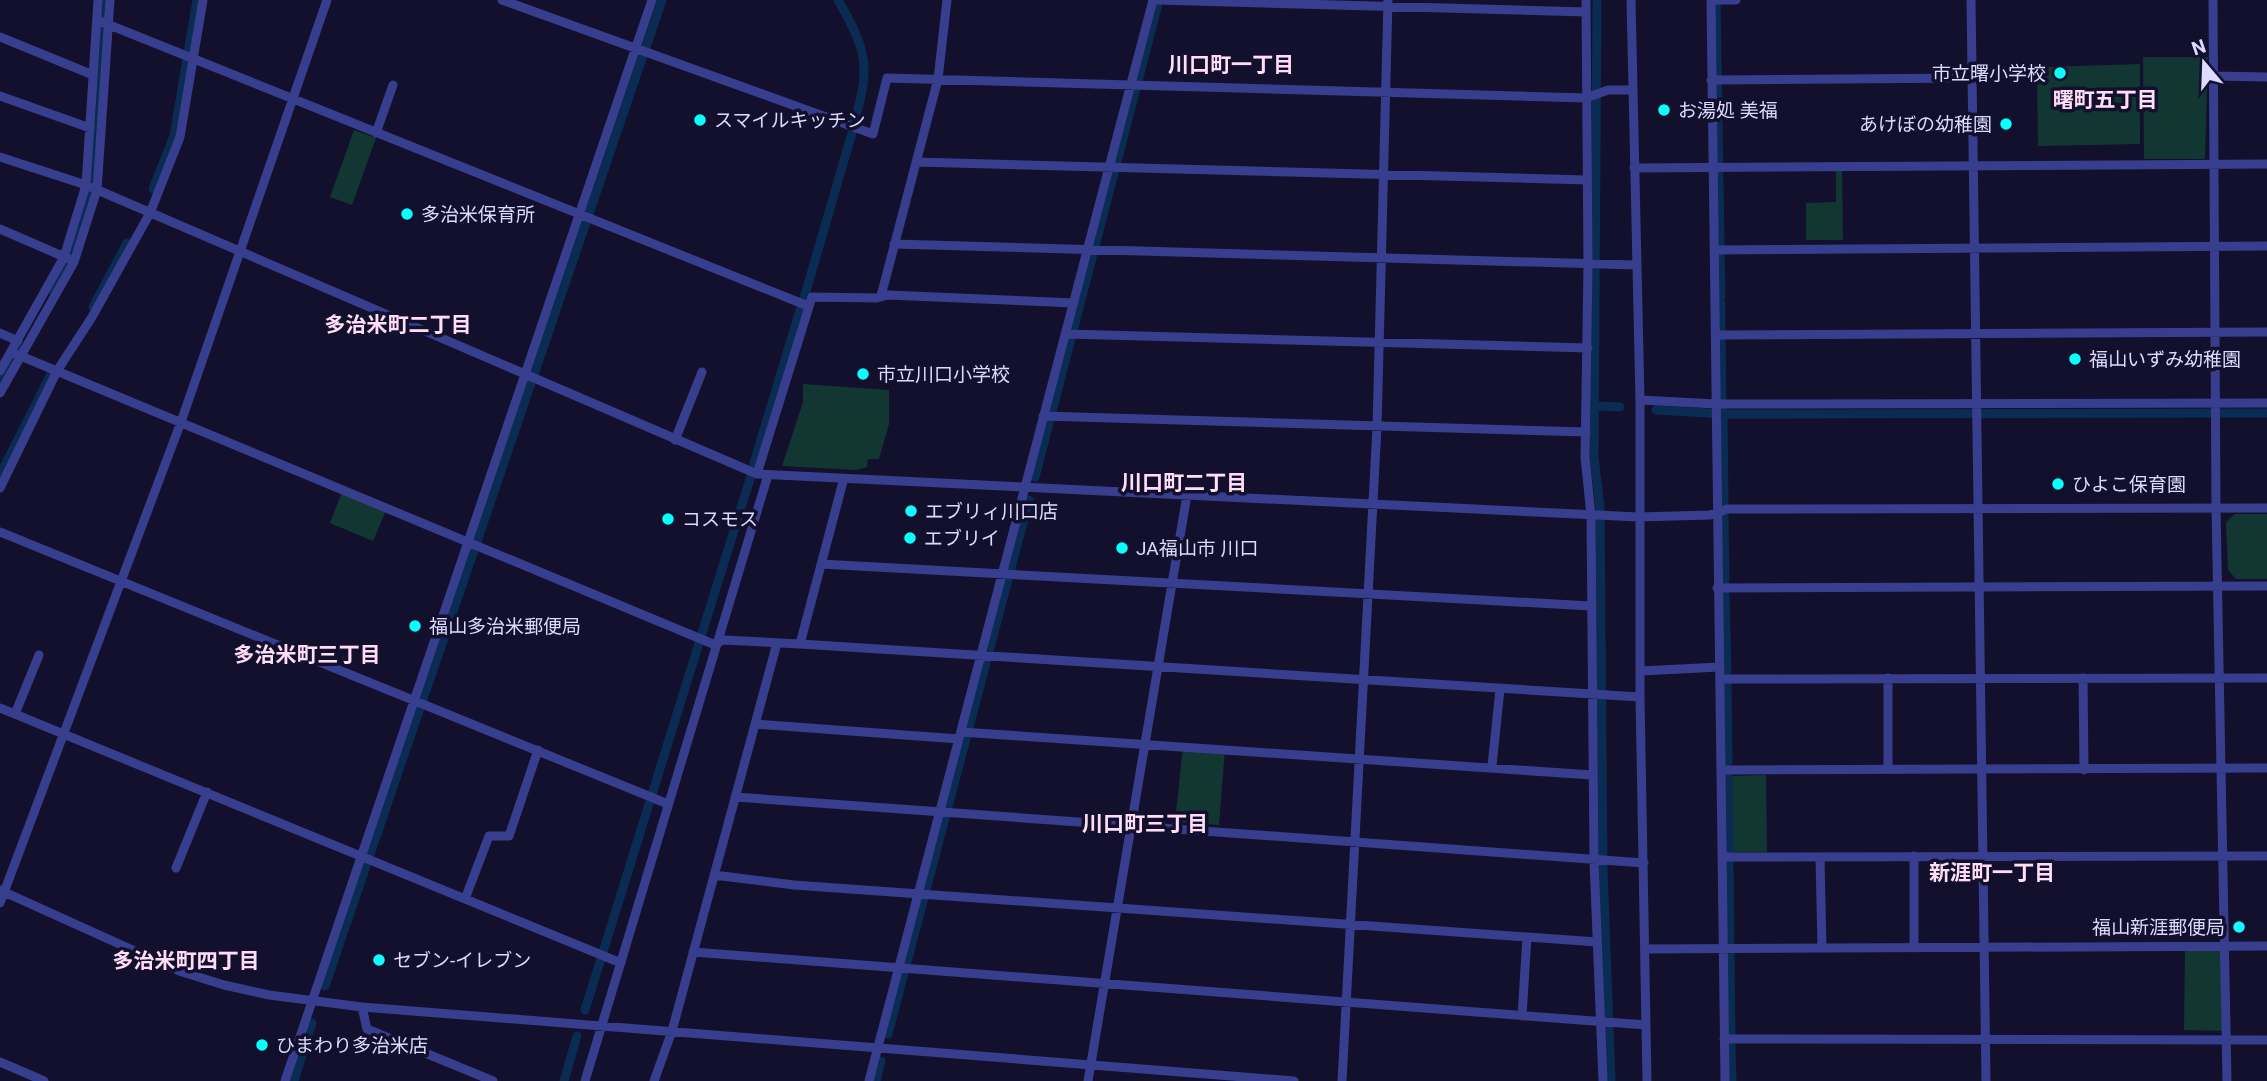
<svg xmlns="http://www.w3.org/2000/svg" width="2267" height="1081" font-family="Roboto,'Noto Sans JP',sans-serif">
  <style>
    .green { fill: #123732 }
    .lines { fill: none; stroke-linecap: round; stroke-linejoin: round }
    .canal { stroke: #0a2c52; stroke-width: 9 }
    .minor { stroke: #383e8e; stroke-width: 9 }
    .poi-dot { fill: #07fffc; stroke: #12102d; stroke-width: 2.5 }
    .labels { text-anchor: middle; stroke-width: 7; stroke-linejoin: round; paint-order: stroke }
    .poi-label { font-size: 19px; fill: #dcdbff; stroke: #12102d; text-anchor: start }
    .neighbourhood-label { font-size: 21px; font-weight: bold; fill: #ffddf6; stroke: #12102d }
  </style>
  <rect width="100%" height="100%" fill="#12102d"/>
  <path class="green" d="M2143 57H2208L2205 159H2144Z
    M2140 64V144L2038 146 2037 74 2046 67Z
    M354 130 376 138 352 205 330 197Z
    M1836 166H1842L1843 240H1806V203L1836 202Z
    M803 384 889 390V424L879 459H868L867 467 856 470 782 466 803 402Z
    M344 487 388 506 373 541 330 523Z
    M2235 514H2267V579H2236L2228 570 2226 522Z
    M1183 746 1225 749 1219 825 1175 822Z
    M1766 775 1767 852H1730V776Z
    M2185 949 2224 950 2225 1031 2184 1030Z"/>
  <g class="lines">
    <path class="canal" d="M838 0C867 51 871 66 854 123
      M1597 0 1594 456 1600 508 1603 870 1611 1081
      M1716 0 1721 297
      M153 189 174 136 197 0
      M53 291 75 244 94 181 105 0
      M804 298 852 133
      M1721 304V331
      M93 307 127 243
      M1721 339 1722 398
      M0 383 20 349
      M1596 406 1620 407
      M1656 410 1723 414 2267 413
      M1723 411 1724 502
      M754 463 800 310
      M0 475 51 374
      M1035 477 1159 0
      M1724 515 1725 581
      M1725 594 1727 672
      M1727 684 1728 762
      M1728 777 1729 850
      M1729 863 1730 941
      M1730 954 1731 1035
      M325 986 662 0
      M585 1010 750 479
      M888 1034 1029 500
      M1731 1045 1732 1081
      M294 1081 312 1023
      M564 1081 577 1036
      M876 1081 881 1061"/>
    <path class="minor" d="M502 0 873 134 887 78 1586 98 1608 90H1632
      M1158 0 1586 12
      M1586 0 1588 265 1585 457 1591 515 1594 861 1603 1081
      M1631 0 1640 400V697L1647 1081
      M1711 0 1725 1081
      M1711 0H1736
      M1971 0 1986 1081
      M2213 0 2216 508 2227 1081
      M97 20 808 306
      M0 37 93 75
      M2214 76 2267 77
      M1711 80 1972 78
      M0 96 90 128
      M376 133 393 85
      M0 157 86 185 757 474 1638 517 1710 515 1727 509 2267 508
      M916 162 1587 180
      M1634 168 2267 164
      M0 229 69 259
      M894 244 1636 265
      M1715 250 2267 246
      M881 296 938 79 947 0
      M0 333 18 341
      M1066 334 1588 348
      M1715 335 2267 332
      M11 352 713 644 724 640 800 644 1640 697
      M0 371 64 257 86 185 98 0
      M0 393 74 262 97 190 110 0
      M1640 400 1716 404 2267 403
      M1043 416 1586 432
      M675 440 702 372
      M757 474 812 297 877 298 888 295 1074 303
      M0 488 57 371 92 317 150 213 180 137 203 0
      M0 532 668 804
      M821 564 1591 606
      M1717 588 2267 586
      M800 644 844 478
      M1641 671 1719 667
      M1888 678V769
      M2083 678 2084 770
      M1720 679 2267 678
      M0 708 621 963
      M15 714 39 655
      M755 724 959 739
      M961 732 1592 775
      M1492 766 1500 689
      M1722 770 2267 768
      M735 797 1644 863
      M1914 856V948
      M1723 857 2267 856
      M1820 858 1822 948
      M176 868 207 792
      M714 875 794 885 1597 942
      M0 890 179 971 224 985 269 995 362 1007 1294 1081
      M465 899 489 836H509L538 750
      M0 903 181 422 327 0
      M1645 949 2267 946
      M693 952 1646 1025
      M362 1007 367 1029 493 1081
      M1522 1016 1527 937
      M1724 1039 2267 1040
      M0 1062 44 1081
      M285 1081 652 0
      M585 1081 768 475
      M654 1081 672 1031 777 643
      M869 1081 1153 0
      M1088 1081 1187 495
      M1342 1081 1377 427 1388 0"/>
  </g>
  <g class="poi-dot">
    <circle cx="2060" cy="73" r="7"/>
    <circle cx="1664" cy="110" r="7"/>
    <circle cx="700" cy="120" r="7"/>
    <circle cx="2006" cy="124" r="7"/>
    <circle cx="407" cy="214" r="7"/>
    <circle cx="2075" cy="359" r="7"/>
    <circle cx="863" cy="374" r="7"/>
    <circle cx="2058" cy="484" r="7"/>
    <circle cx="911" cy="511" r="7"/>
    <circle cx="668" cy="519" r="7"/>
    <circle cx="910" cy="538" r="7"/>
    <circle cx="1122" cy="548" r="7"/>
    <circle cx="415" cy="626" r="7"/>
    <circle cx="2239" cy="927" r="7"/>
    <circle cx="379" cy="960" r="7"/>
    <circle cx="262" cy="1045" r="7"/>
  </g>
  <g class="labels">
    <g class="poi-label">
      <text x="2046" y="80" text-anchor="end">市立曙小学校</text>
      <text x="1678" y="117">お湯処 美福</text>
      <text x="714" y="127">スマイルキッチン</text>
      <text x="1992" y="131" text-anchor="end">あけぼの幼稚園</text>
      <text x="421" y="221">多治米保育所</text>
      <text x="2089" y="366">福山いずみ幼稚園</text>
      <text x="877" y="381">市立川口小学校</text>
      <text x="2072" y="491">ひよこ保育園</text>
      <text x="925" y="518">エブリィ川口店</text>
      <text x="682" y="526">コスモス</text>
      <text x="924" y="545">エブリイ</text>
      <text x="1136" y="555">JA福山市 川口</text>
      <text x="429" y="633">福山多治米郵便局</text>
      <text x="2225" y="934" text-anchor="end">福山新涯郵便局</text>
      <text x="393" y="967">セブン-イレブン</text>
      <text x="276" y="1052">ひまわり多治米店</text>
    </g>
    <g class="neighbourhood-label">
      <text x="1231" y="72">川口町一丁目</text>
      <text x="2105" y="107">曙町五丁目</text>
      <text x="398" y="332">多治米町二丁目</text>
      <text x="1184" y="490">川口町二丁目</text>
      <text x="307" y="662">多治米町三丁目</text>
      <text x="1145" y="831">川口町三丁目</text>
      <text x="1992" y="880">新涯町一丁目</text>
      <text x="186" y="968">多治米町四丁目</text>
    </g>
  </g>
  <g transform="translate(2204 63) rotate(341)" stroke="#12102d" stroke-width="5" paint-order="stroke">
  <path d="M0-5L12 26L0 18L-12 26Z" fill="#dcdbff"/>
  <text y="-10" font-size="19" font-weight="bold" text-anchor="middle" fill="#dcdbff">N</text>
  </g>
</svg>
